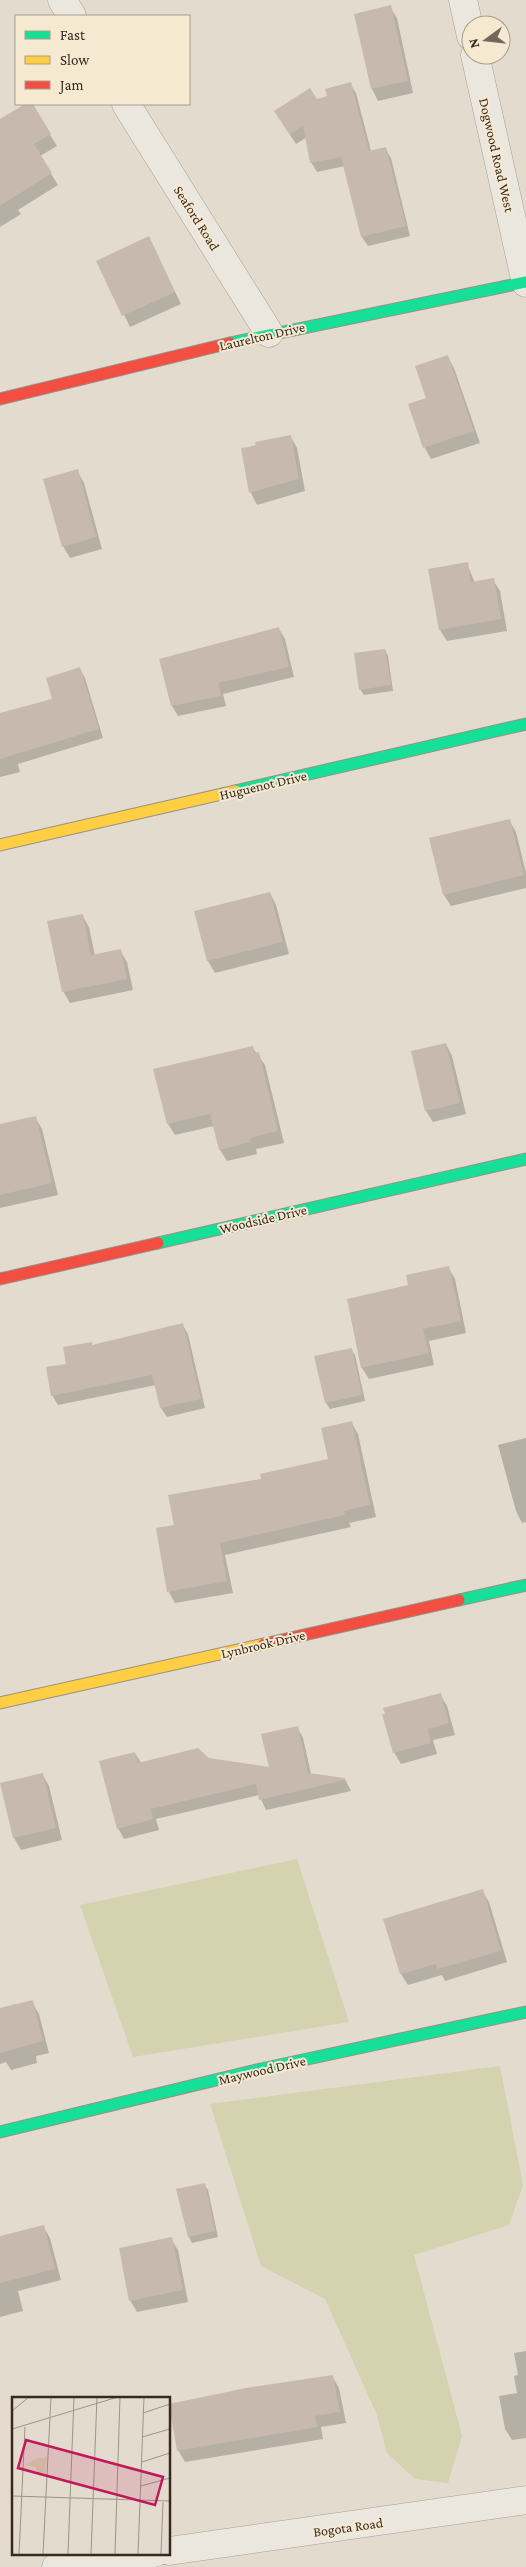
<svg xmlns="http://www.w3.org/2000/svg" width="526" height="2567" font-family="'Crimson Pro',serif">
  <style>
    .green { fill: #d4d2af }
    .shadow { fill: #0003 }
    .building { fill: #c7b9ae }
    .lines { fill: none; stroke-linecap: round; stroke-linejoin: round }
    .street-casing { stroke: #a8a096; stroke-width: 29 }
    .fast-casing { stroke: #989086; stroke-width: 13 }
    .slow-casing { stroke: #989086; stroke-width: 13 }
    .jam-casing { stroke: #989086; stroke-width: 13 }
    .street { stroke: #ece7de; stroke-width: 28 }
    .fast { stroke: #16e098; stroke-width: 11 }
    .slow { stroke: #ffcf43; stroke-width: 11 }
    .jam { stroke: #f24e42; stroke-width: 11 }
    .labels { text-anchor: middle; stroke-width: 4; stroke-linejoin: round; paint-order: stroke }
    .street-label { font-size: 14px; fill: #37291e; stroke: #f5e9d2 }
    .inset-road { fill: none; stroke: #9e9487; stroke-width: 1 }
    .view { fill: #c2185b; fill-opacity: 0.15; stroke: #c2185b; stroke-width: 2.5 }
    .inset-edge { fill: none; stroke: #37291e; stroke-width: 2.5 }
  </style>
  <rect width="100%" height="100%" fill="#e3dbcd"/>
  <path class="green" d="M297 1859 349 2022 133 2057 80 1905Z
    M500 2066 523 2185 509 2225 414 2255 462 2436 448 2483 415 2479 387 2453 377 2415 325 2299 261 2266 210 2104Z"/>
  <path class="shadow" d="M390 7 397 18 413 93 378 101 372 89 355 15Z
    M350 84 356 93 371 151 385 148 391 158 410 236 368 246 362 237 345 166 317 172 311 162 307 137 296 144 281 121Z
    M27 104H31L57 146 40 156 58 185 18 210 21 214 0 227V120Z
    M149 238 181 304 130 327 98 261Z
    M447 356 454 368 480 443 431 459 425 448 410 405 428 398Z
    M290 436 297 448 305 491 257 505 251 493 242 449Z
    M77 471 84 483 102 549 70 558 63 546Z
    M467 564 475 583 493 580 500 591 507 631 447 641 440 630Z
    M279 629 285 639 294 677 223 694 226 706 178 716 172 706Z
    M385 650 388 656 393 691 364 695 360 689Z
    M80 669 85 678 103 738 18 764 20 772 0 777V714L54 700Z
    M509 820 516 832 526 873V888L451 906 444 895Z
    M270 893 276 905 289 954 215 973 208 961 196 912Z
    M82 915 89 927 95 956 120 950 127 962 133 990 70 1003 63 991Z
    M446 1044 452 1056 466 1114 433 1122 426 1111Z
    M252 1047 265 1065 284 1143 256 1149 257 1154 227 1161 220 1150 214 1126 175 1135 168 1124Z
    M35 1117 42 1129 58 1195 0 1208V1126Z
    M448 1267 455 1279 466 1333 429 1341 434 1365 369 1379 362 1368 410 1286Z
    M182 1324 188 1334 205 1408 167 1417 161 1408 156 1385 58 1405 52 1395 67 1365 91 1343 93 1346Z
    M351 1349 355 1355 365 1401 330 1409 326 1403Z
    M351 1422 358 1434 376 1517 349 1523 351 1527 225 1555 233 1593 175 1603 169 1592 263 1480 329 1460Z
    M526 1438V1522L522 1523 516 1511 498 1445Z
    M440 1694 447 1706 455 1735 433 1740 437 1754 401 1764 394 1752Z
    M297 1727 303 1738 311 1774 345 1779 351 1791 266 1810 259 1795 156 1819 159 1830 124 1839 118 1828 135 1753 141 1763 208 1759 270 1768Z
    M42 1774 49 1786 62 1840 21 1850 14 1838 1 1784Z
    M482 1891 489 1902 507 1962 445 1981 442 1975 408 1985 401 1974 385 1920Z
    M32 2002 39 2014 49 2053 36 2056 37 2063 11 2070 6 2062 0 2064V2010Z
    M204 2184 208 2190 218 2237 192 2243 189 2237Z
    M43 2226 50 2238 61 2280 18 2291 23 2311 0 2317V2237Z
    M171 2239 178 2250 188 2302 137 2312 130 2300Z
    M526 2351V2438L512 2440 505 2429 499 2396 517 2393 514 2376 518 2375 514 2353Z
    M332 2376 339 2388 346 2423 321 2427 323 2439 185 2462 178 2450 169 2405 246 2389Z"/>
  <path class="building" d="M391 5 408 81 371 89 354 14Z
    M351 82 369 151 386 147 406 226 361 237 341 157 310 163 303 126 290 135 274 111 310 88 317 99 327 96 325 89Z
    M25 104H33L51 134 34 144 52 173 0 206V119Z
    M149 236 175 292 122 316 96 261Z
    M448 355 474 431 423 448 408 404 426 398 415 366Z
    M291 435 299 479 249 493 241 448 256 446 255 442Z
    M78 469 96 537 62 547 43 479Z
    M468 562 471 582 494 578 501 619 439 630 428 569Z
    M279 627 289 667 218 683 221 696 171 706 159 659Z
    M385 649 391 685 359 690 354 653Z
    M80 667 99 729 0 759V713L52 699 46 678Z
    M510 819 524 875 443 895 429 838Z
    M270 892 283 942 207 961 194 911Z
    M83 914 91 955 121 949 127 979 62 992 47 921Z
    M446 1043 460 1103 425 1111 411 1051Z
    M253 1046 254 1053 259 1052 278 1131 250 1138 251 1142 219 1150 210 1114 167 1124 153 1069Z
    M36 1116 52 1183 0 1195V1124Z
    M449 1266 461 1321 423 1329 429 1353 361 1368 347 1299 408 1285 406 1275Z
    M183 1323 201 1399 160 1408 152 1375 51 1396 46 1367 66 1364 63 1347 92 1342V1345Z
    M352 1348 362 1395 325 1403 314 1356Z
    M352 1421 370 1505 344 1511 345 1515 220 1543 227 1581 167 1592 156 1528 174 1525 168 1495 261 1479 260 1474 328 1459 321 1428Z
    M441 1693 449 1723 428 1729 431 1743 393 1753 382 1714H385L383 1708Z
    M298 1726 308 1773 345 1778V1780L259 1800 256 1784 151 1809 153 1819 117 1829 99 1761 135 1752 138 1763 198 1748 209 1758 269 1767 261 1734Z
    M43 1773 56 1828 13 1838 0 1783Z
    M483 1889 501 1951 437 1969 436 1964 400 1974 383 1919Z
    M33 2000 43 2041 0 2053V2008Z
    M205 2183 215 2231 188 2237 176 2189Z
    M44 2225 55 2269 0 2283V2236Z
    M172 2237 183 2290 129 2301 119 2248Z
    M333 2375 340 2412 315 2416 317 2427 177 2451 169 2404 246 2388Z"/>
  <g class="lines">
    <g class="street-casing">
      <path id="street" d="M62 0 72 16
        M463 0 471 36
        M475 55 526 283
        M126 104 269 333
        M169 2551 526 2500
        M56 2567 154 2553"/>
    </g>
    <g class="fast-casing">
      <path id="fast" d="M230 343 526 282
        M235 791 526 724
        M158 1243 526 1159
        M459 1600 526 1585
        M0 2132 261 2069 526 2012"/>
    </g>
    <g class="slow-casing">
      <path id="slow" d="M0 845 235 791
        M0 1703 264 1644"/>
    </g>
    <g class="jam-casing">
      <path id="jam" d="M0 399 230 343
        M0 1279 158 1243
        M264 1644 459 1600"/>
    </g>
    <use href="#street" class="street"/>
    <use href="#fast" class="fast"/>
    <use href="#slow" class="slow"/>
    <use href="#jam" class="jam"/>
  </g>
  <g class="labels">
    <g class="street-label">
      <text transform="translate(497 155) rotate(77)" y="5">Dogwood Road West</text>
      <text transform="translate(197 218) rotate(58)" y="5">Seaford Road</text>
      <text transform="translate(262 336) rotate(-13)" y="5">Laurelton Drive</text>
      <text transform="translate(263 785) rotate(-13)" y="5">Huguenot Drive</text>
      <text transform="translate(263 1219) rotate(-13)" y="5">Woodside Drive</text>
      <text transform="translate(263 1644) rotate(-13)" y="5">Lynbrook Drive</text>
      <text transform="translate(262 2070) rotate(-13)" y="5">Maywood Drive</text>
      <text transform="translate(348 2527) rotate(-8)" y="5">Bogota Road</text>
    </g>
  </g>
  <g transform="translate(12 2397)">
    <rect width="158" height="158" fill="#e3dbcd"/>
    <path d="M26 61H35L33 77 25 75 24 70 12 68Z" fill="#d4d2af"/>
    <path class="inset-road" d="M0 14 17 0M131 16 158 7M0 32 106 0M130 40 158 32M130 65 158 56M129 89 158 81M0 99 158 104M7 157 13 30M31 157 39 0M56 157 62 0M79 157 85 0M103 157 108 0M126 157 132 0M149 157 151 105"/>
    <path class="view" d="M14 43 151 80 143 108 6 71Z"/>
    <rect width="158" height="158" class="inset-edge"/>
  </g>
  <rect x="15" y="15" width="175" height="90" fill="#f5e9d2" stroke="#a99c8a"/>
  <rect x="25" y="31" width="25" height="8" fill="#16e098" stroke="#a99c8a"/>
  <text x="60" y="40" font-size="15" fill="#37291e">Fast</text>
  <rect x="25" y="56" width="25" height="8" fill="#ffcf43" stroke="#a99c8a"/>
  <text x="60" y="65" font-size="15" fill="#37291e">Slow</text>
  <rect x="25" y="81" width="25" height="8" fill="#f24e42" stroke="#a99c8a"/>
  <text x="60" y="90" font-size="15" fill="#37291e">Jam</text>
  <g transform="translate(486 40) rotate(255)"><circle r="24" fill="#f5e9d2" stroke="#a99c8a"/>
  <path d="M0-4L9 19L0 12L-9 19Z" fill="#73675b"/>
  <text y="-8" font-size="14" font-weight="bold" text-anchor="middle" fill="#37291e">N</text>
  </g>
</svg>
